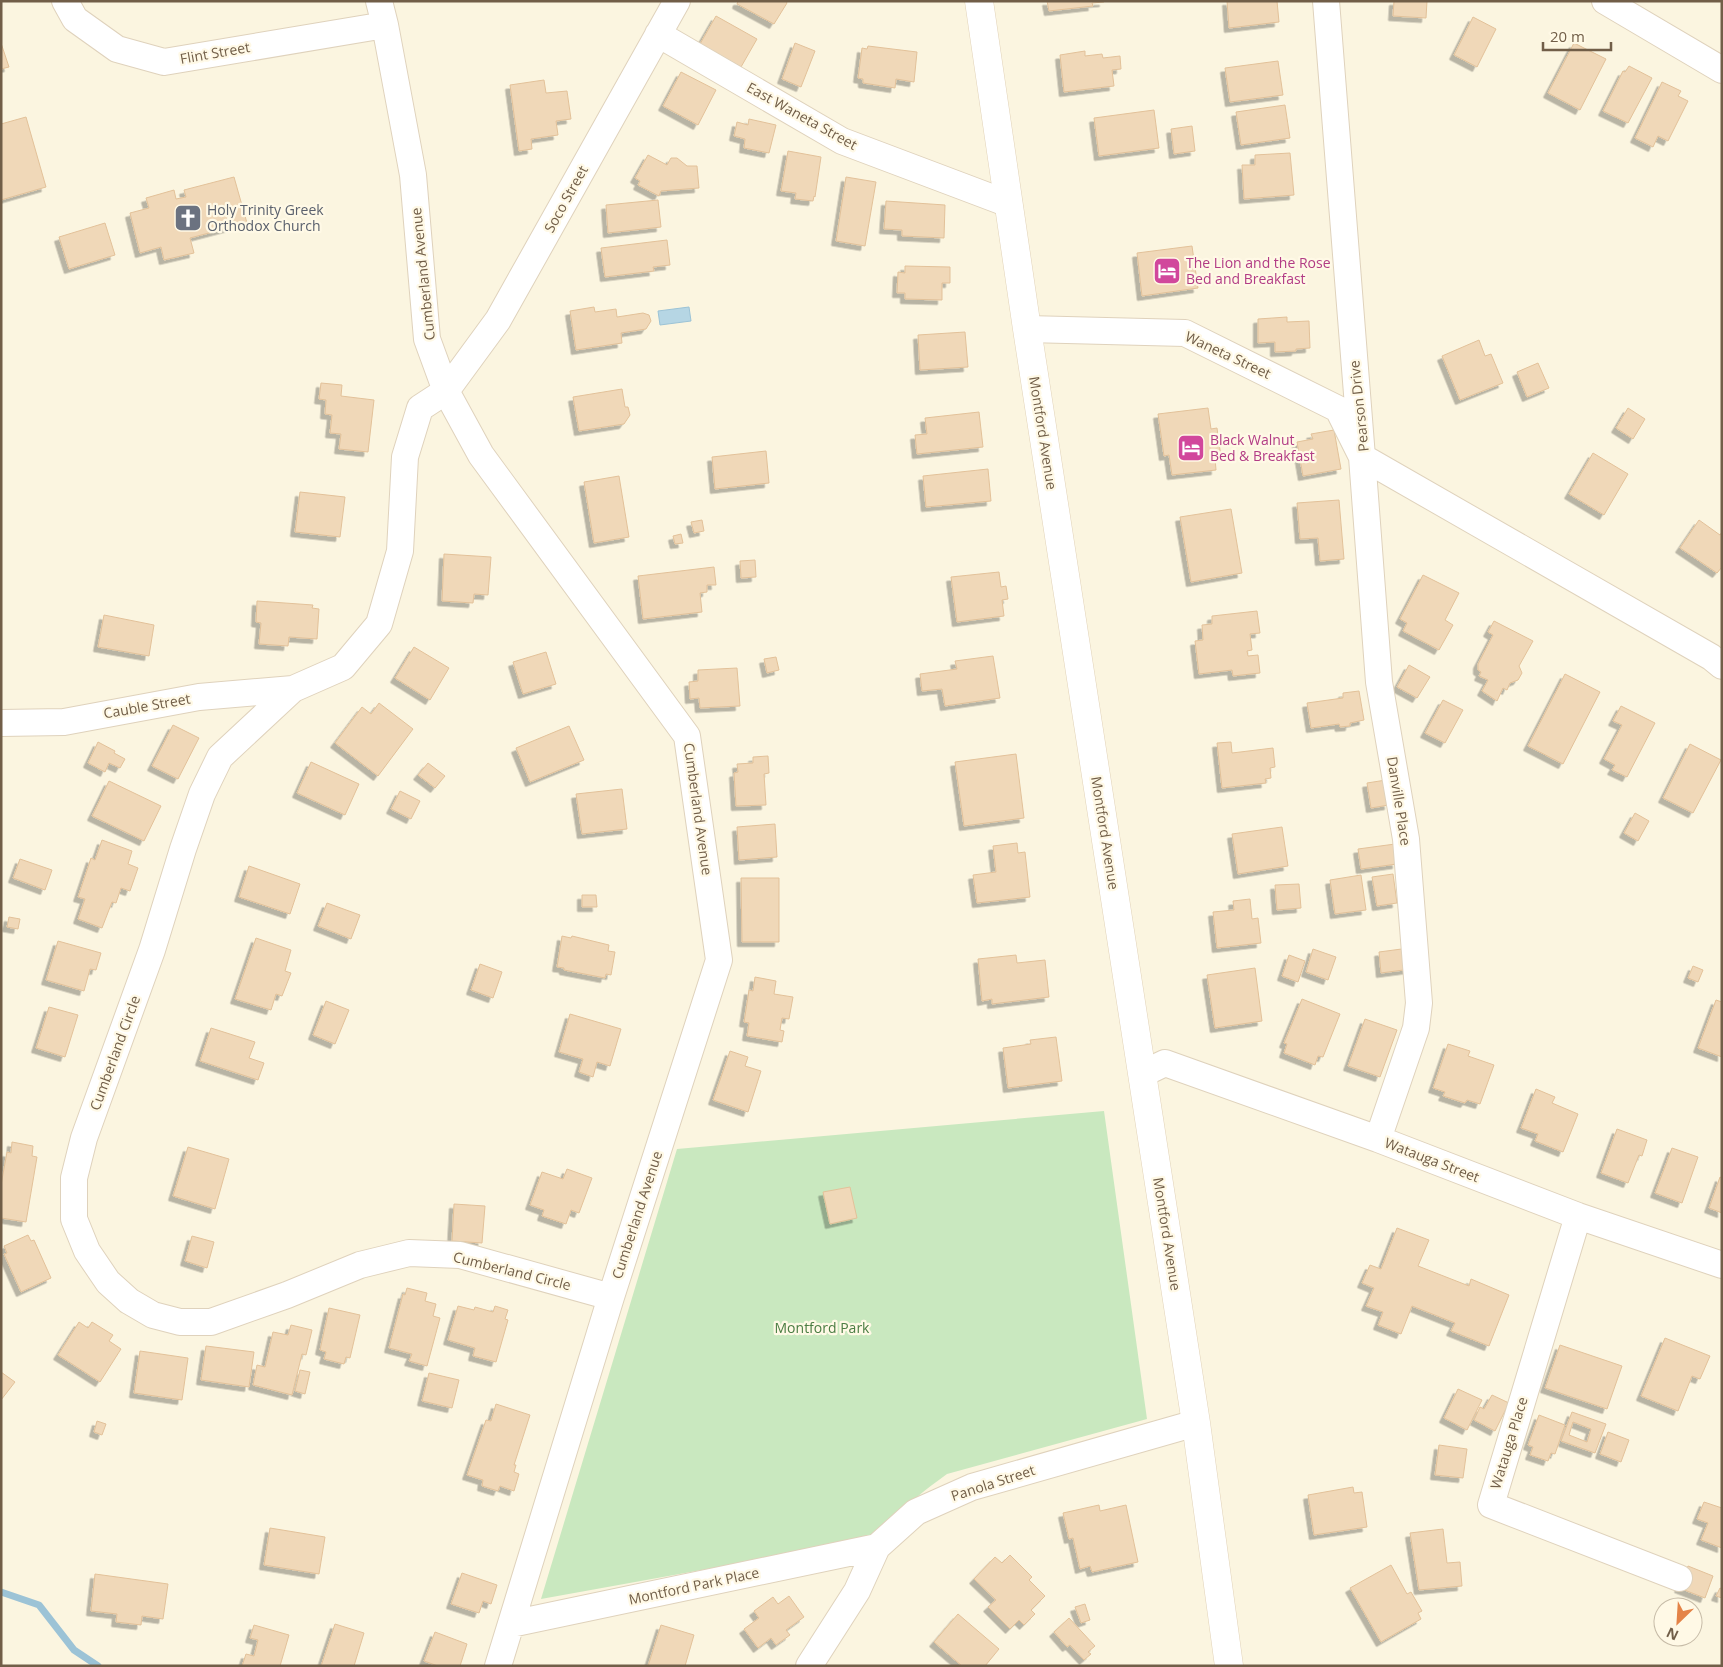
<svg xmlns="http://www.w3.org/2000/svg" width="1723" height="1667" font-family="'Open Sans',sans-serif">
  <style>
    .green { fill: #c9e8bf }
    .water { fill: #b6d6e4; stroke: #9cc3d6 }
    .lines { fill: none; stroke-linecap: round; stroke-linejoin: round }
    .stream { stroke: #9cc3d6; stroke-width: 7 }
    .building { fill: #f0d8b8; stroke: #e2c199; fill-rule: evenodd; filter: url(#shadow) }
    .street-casing { stroke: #dfd2bc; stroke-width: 28 }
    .secondary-casing { stroke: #e1d2b8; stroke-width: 29 }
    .street { stroke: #fff; stroke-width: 26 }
    .secondary { stroke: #fff; stroke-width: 28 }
    .labels { text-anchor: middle; stroke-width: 4.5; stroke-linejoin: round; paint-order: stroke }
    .street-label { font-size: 14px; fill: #715e48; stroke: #fff9e6 }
    .worship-label { font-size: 14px; fill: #5b616d; stroke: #fff9e6; text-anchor: start }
    .hotel-label { font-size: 14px; fill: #b23c85; stroke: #fff9e6; text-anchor: start }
    .park-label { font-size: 14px; fill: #4b7d43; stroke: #fff9e6 }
  </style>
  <defs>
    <filter id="shadow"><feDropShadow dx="-4.5" dy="4.5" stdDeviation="0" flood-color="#0004"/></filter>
  </defs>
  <rect width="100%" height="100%" fill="#fbf5e0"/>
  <path class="green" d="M1104 1111 1147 1419 947 1474C919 1494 896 1514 873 1539L541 1599 677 1149Z"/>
  <path class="water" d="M689 307 691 321 660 325 658 311Z"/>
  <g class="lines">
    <path class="stream" d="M1 1592 39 1605 74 1650 98 1666"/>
  </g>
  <path class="building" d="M738 1H786L787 3 774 24 737 4Z
    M1047 1H1104V2L1092 3 1093 6 1049 11Z
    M1227 1H1277L1279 22 1229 28Z
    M1394 1H1427L1426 18 1393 16Z
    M716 16 757 39 741 67 700 44Z
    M1473 17 1496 29 1477 67 1454 55Z
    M1 43 9 67 1 69Z
    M795 43 815 51 801 87 782 79Z
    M1574 43 1606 59 1580 110 1548 93Z
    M868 46 917 52 914 82 896 79 895 88 863 83V79L858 78 862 48 867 49Z
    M1085 51V56L1102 54 1103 58 1120 56 1121 69 1112 70 1114 86 1064 92 1060 55Z
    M1278 61 1283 95 1230 102 1225 68Z
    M1629 66 1652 78 1628 123 1603 111 1623 71 1625 72Z
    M681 72 716 90 698 125 663 106Z
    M544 80 546 93 567 91 571 119 556 121 558 135 531 139 532 149 519 151 510 85Z
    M1662 82 1681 91 1678 96 1688 101 1668 141 1658 136 1653 147 1635 138Z
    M1285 105 1290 138 1241 145 1236 112Z
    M1154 110 1159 148 1099 156 1094 118Z
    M26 117 46 187 1 200V124Z
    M749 119 776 125 769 153 744 148 745 139 734 136 737 122 748 125Z
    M1192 126 1195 151 1174 154 1171 129Z
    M788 151 821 157 815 197 814 196 813 201 795 199 796 193 781 191Z
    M1290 153 1294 195 1244 199 1242 165H1255V155Z
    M648 155 667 165 671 158H677L687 166H697L699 188 661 191 659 196 638 185 640 181 635 178Z
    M234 177 247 223 190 238 194 253 164 260 161 247 140 253 130 213 149 208 146 198 174 190 176 199 186 197 184 190Z
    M846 177 876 182 865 246 836 241Z
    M658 200 661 227 608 233 606 205Z
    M886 201 945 205 944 238 902 236V230L884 229Z
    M105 223 115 255 69 269 59 237Z
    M667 240 670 265 653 267 654 271 605 277 601 248Z
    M1192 246 1198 288 1142 296 1137 253Z
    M905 266 950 267V283H942V300L905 299V293H897L898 272 905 273Z
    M594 307 595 312 616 309 617 317 643 313 649 315 651 321 646 329 621 333 622 343 576 350 570 311Z
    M1287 317V322L1309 321 1310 348 1296 349V351L1275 352V342L1258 343V319Z
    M965 332 968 367 920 370 918 335Z
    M1479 340 1485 356 1491 354 1503 383 1460 400 1442 356Z
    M1538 363 1549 388 1527 397 1517 372Z
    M321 383 342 385 341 396 374 400 368 452 339 449 341 434 330 433 332 415 325 414 326 400 319 399Z
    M622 389 625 407H628L630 415 624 424 579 431 573 397Z
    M1208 408 1211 429 1217 428 1221 457 1215 458 1216 470 1172 475 1169 455 1164 456 1158 414Z
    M1628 408 1645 419 1633 439 1616 428Z
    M979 412 983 447 917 454 915 435 927 434 925 418Z
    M1334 430 1341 469 1303 476 1297 442 1313 439 1311 434Z
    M766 451 769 483 715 489 712 457Z
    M1593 453 1628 474 1604 515 1569 494Z
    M988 469 991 501 926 507 923 476Z
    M619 476 629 537 594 543 584 482Z
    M300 492 345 497 340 537 295 532Z
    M1339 500 1344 559 1320 561 1318 538 1300 539 1297 503Z
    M1231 509 1242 573 1191 582 1180 517Z
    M702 520 704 531 694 533 691 522Z
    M1699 520 1720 535 1722 532V567L1717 573 1680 548Z
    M681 534 683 543 675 544 673 536Z
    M444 554 491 557 488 595 474 594 473 603 442 601Z
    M755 560 756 577 741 578 740 561Z
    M714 567 716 585H707V592L700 593 702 612 643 619 638 576Z
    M999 572 1001 587 1006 586 1008 599 1002 600 1004 616 957 622 951 577Z
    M1423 575 1459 593 1445 620 1453 625 1439 650 1403 631 1407 623 1400 619Z
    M257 601 313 605 312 608 319 609 317 639 289 637 288 646 259 644 261 623 256 622Z
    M1257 611 1260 633 1250 634 1252 650 1247 651 1248 656 1258 655 1260 673 1233 676 1232 670 1199 674 1195 641 1203 640 1202 625 1212 624V616Z
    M104 615 154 625 149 656 98 647Z
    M1494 621 1533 641 1519 666 1522 673 1518 680 1510 683 1507 690 1503 688 1497 701 1482 691 1488 680 1479 676 1481 672 1478 670V664L1493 635 1488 632Z
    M414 647 449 668 430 700 395 678Z
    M546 652 556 684 523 694 513 662Z
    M993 656 1000 698 945 706 942 689 922 691 920 674 957 669 955 661Z
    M776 657 779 670 767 673 764 659Z
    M1409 665 1430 677 1417 698 1397 687Z
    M737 668 740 706 700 708 699 698 690 699 689 682 698 681V670Z
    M1565 674 1600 692 1563 764 1528 746Z
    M1359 691 1364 720 1350 723V726L1340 727 1339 724 1311 728 1307 703 1343 698V693Z
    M1443 700 1463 710 1445 743 1425 733Z
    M379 703 413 729 378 776 335 743 362 707 371 714Z
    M1621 706 1655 723 1627 777 1612 770 1615 765 1604 759 1622 725 1613 721Z
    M173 725 199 738 178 779 152 766Z
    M569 726 584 760 530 782 516 748Z
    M98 742 115 751 114 753 125 759 120 768 109 763 105 772 88 763Z
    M1231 742 1232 753 1273 748 1275 767 1270 768 1271 778 1265 779 1266 783 1222 788 1217 743Z
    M1690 744 1721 760 1693 813 1663 798Z
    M1016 754 1024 818 964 826 955 762Z
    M768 756 769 773 764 774 766 805 736 806 734 773 738 772 737 764 753 763V757Z
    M311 762 359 784 345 815 297 793Z
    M428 763 445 776 435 788 418 775Z
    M1386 780 1389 805 1371 808 1367 783Z
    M109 781 161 806 144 841 92 816Z
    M622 789 627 829 582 834 576 794Z
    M400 791 420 801 411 819 391 809Z
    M1635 813 1649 821 1638 841 1624 833Z
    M775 824 777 857 739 860 737 827Z
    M1282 827 1288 866 1238 874 1232 834Z
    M102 840 132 851 128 864 138 868 130 891 121 888 116 903 112 902 102 928 78 919 85 899 78 897 91 858 95 860Z
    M1017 843 1018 853 1025 852 1030 897 977 903 973 875 996 872 993 846Z
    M1395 844 1397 864 1361 869 1358 849Z
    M20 859 52 870 45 890 13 878Z
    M249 866 300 884 290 914 239 897Z
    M1393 874 1397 903 1377 906 1372 877Z
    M1361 875 1366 910 1335 914 1330 880Z
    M741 878H779V942H742Z
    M1299 884 1301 908 1277 910 1275 885Z
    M582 895H596L597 907H582Z
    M1250 899 1252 919 1258 918 1261 943 1217 948 1213 912 1234 910 1233 901Z
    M327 903 360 915 351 939 318 926Z
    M9 917 20 919 18 929 7 927Z
    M562 936 571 938 572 936 609 945 608 951 615 952 611 975 606 974 605 978 564 970V968L557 967Z
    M256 938 291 950 285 971 291 973 282 996 276 994 271 1010 235 999Z
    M58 941 101 953 96 970 90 969 84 991 46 980Z
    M1409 948 1411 969 1381 973 1379 952Z
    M1313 949 1336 957 1328 980 1306 972Z
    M1016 955 1017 963 1045 960 1049 997 992 1004V999L982 1001 978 959Z
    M1289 955 1305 961 1298 982 1282 976Z
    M480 964 502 972 493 998 471 990Z
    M1693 966 1703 970 1698 982 1688 978Z
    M1255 968 1262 1021 1215 1028 1207 975Z
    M755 977 776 981 774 994 793 997 789 1019 782 1018 780 1030 784 1031 782 1042 747 1036 749 1023 744 1022 749 990 753 991Z
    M1302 999 1340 1014 1323 1057 1318 1056 1315 1065 1284 1053 1287 1044 1284 1043Z
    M1716 1000 1722 1002V1057L1698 1048Z
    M326 1001 349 1010 335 1044 313 1035Z
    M49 1007 78 1015 65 1057 36 1048Z
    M570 1014 621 1029 610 1066 597 1062 593 1077 579 1072 583 1059 559 1052Z
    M1365 1019 1397 1030 1380 1077 1348 1066Z
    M211 1028 255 1042 249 1058 264 1063 258 1080 200 1061Z
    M1056 1037 1062 1081 1008 1088 1003 1048 1031 1044 1030 1040Z
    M1448 1044 1470 1051 1468 1056 1494 1065 1480 1104 1467 1100 1465 1103 1443 1096 1445 1092 1433 1088Z
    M730 1051 748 1057 745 1066 761 1071 748 1112 713 1100Z
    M1536 1089 1555 1097 1552 1103 1578 1114 1563 1152 1535 1141 1538 1134 1521 1128Z
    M1617 1129 1647 1140 1642 1156 1639 1155 1628 1183 1601 1173Z
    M12 1142 33 1146 32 1156 37 1157 26 1222 1 1218V1185L7 1152 11 1153Z
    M188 1147 229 1159 215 1209 173 1196Z
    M1672 1148 1698 1157 1682 1203 1655 1193Z
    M567 1169 592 1178 579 1213 571 1210 566 1224 542 1216 544 1210 530 1205 542 1172 563 1179Z
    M1720 1177 1722 1178V1213L1709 1208Z
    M850 1187 857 1218 830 1224 823 1192Z
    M454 1204 485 1206 482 1243 452 1241Z
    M1397 1228 1429 1240 1418 1266 1469 1286 1471 1279 1509 1295 1489 1346 1451 1331 1455 1323 1412 1306 1401 1334 1378 1325 1383 1312 1366 1306 1374 1288 1362 1283 1370 1265 1381 1269Z
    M28 1235 31 1241 34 1240 51 1278 21 1292 4 1254 7 1253 4 1246Z
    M192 1236 214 1242 207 1268 185 1261Z
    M407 1288 427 1293 425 1301 436 1304 433 1316 440 1318 427 1366 409 1361 412 1354 389 1348 403 1294 405 1295Z
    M458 1306 474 1310 475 1307 493 1312 495 1306 508 1310 505 1319 508 1320 496 1362 473 1356 475 1348 448 1340Z
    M329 1308 360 1315 350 1358 346 1357 344 1364 324 1359 326 1352 320 1350Z
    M79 1322 88 1328 92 1322 113 1335 109 1341 121 1349 100 1382 58 1355Z
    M291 1325 312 1330 306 1355 302 1354 292 1395 253 1385 257 1365 265 1367 273 1332 288 1335Z
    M1665 1338 1710 1356 1700 1379 1692 1376 1678 1411 1641 1396Z
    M1560 1345 1622 1366 1607 1409 1545 1388Z
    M206 1346 254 1352 249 1387 201 1380Z
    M140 1351 188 1358 182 1400 134 1393Z
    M300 1370 310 1372 305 1394 295 1391Z
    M1 1372 15 1382 1 1400Z
    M429 1373 459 1380 452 1408 422 1401Z
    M1458 1389 1482 1400 1467 1430 1444 1418Z
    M1492 1395 1509 1403 1495 1431 1474 1420 1480 1407 1484 1409Z
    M496 1404 530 1415 514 1465H516L514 1472 519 1474 514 1491 500 1486 498 1491 482 1486 483 1480 467 1475 486 1420 491 1421Z
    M1572 1412 1606 1424 1595 1453 1561 1441ZM1573 1422 1591 1429 1587 1442 1569 1435Z
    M1539 1415 1565 1425 1555 1454 1551 1453 1548 1461 1530 1455 1533 1447 1528 1445Z
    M97 1421 106 1424 102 1435 94 1432Z
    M1608 1432 1629 1440 1621 1462 1600 1454Z
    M1439 1445 1467 1449 1463 1478 1435 1475Z
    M1353 1487 1354 1493 1362 1492 1367 1527 1314 1535 1308 1495Z
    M1704 1502 1722 1508V1548L1701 1540 1708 1523 1697 1519Z
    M1099 1505 1100 1511 1126 1505 1138 1562 1092 1572 1090 1566 1080 1569 1073 1538 1069 1539 1063 1513Z
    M270 1528 325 1537 319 1574 264 1565Z
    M1443 1529 1447 1563 1460 1562 1462 1586 1419 1590 1410 1533Z
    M1010 1555 1032 1577 1029 1580 1045 1596 1031 1610 1035 1614 1024 1625 1019 1620 1010 1629 988 1607 996 1600 974 1579 995 1557 1002 1563Z
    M1391 1565 1407 1594 1411 1592 1422 1611 1418 1613 1421 1619 1381 1642 1350 1588Z
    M1688 1566 1713 1576 1705 1598 1679 1588Z
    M462 1573 497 1585 491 1604 483 1601 479 1613 451 1604Z
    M95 1574 168 1584 163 1619 142 1616 141 1625 116 1622 117 1614 91 1611Z
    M1720 1588 1722 1589V1598L1716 1596Z
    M789 1596 804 1617 786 1630 790 1635 776 1645 771 1638 758 1648 744 1629 759 1618 754 1611 773 1597 778 1604Z
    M1085 1604 1090 1620 1081 1623 1075 1607Z
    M958 1614 999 1649 985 1666H962L934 1642Z
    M1069 1618 1095 1646 1088 1652 1091 1654 1084 1660 1070 1645 1067 1647 1054 1632Z
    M335 1624 364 1633 354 1666H321Z
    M254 1625 289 1635 280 1666H242L246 1654 254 1656 258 1640 250 1638Z
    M661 1625 694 1635 685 1666H648Z
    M435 1632 467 1644 460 1666H438L424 1661Z"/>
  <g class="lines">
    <g class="street-casing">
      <path id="street" d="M65 1 75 19 117 49 164 62 385 25
        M379 1 385 25 413 175 427 339 446 391 481 455 687 736 719 960 611 1297 498 1666
        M1326 1 1362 457 1711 657 1722 666
        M1605 1 1722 70
        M658 34 842 141 1009 204
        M1027 329 1185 333 1338 409 1362 457 1379 682 1406 839 1419 1003 1416 1028 1378 1139
        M1 723 64 722 199 697 293 689
        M1142 1074 1165 1063 1378 1139 1578 1216 1722 1265
        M1578 1216 1491 1505 1679 1578
        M611 1297 460 1255 409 1253 360 1265 287 1295 211 1322H180L153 1315 129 1301 108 1282 87 1251 74 1219V1178L84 1138 152 950 183 849 202 794 220 757 293 689 343 667 379 624 400 551 405 457 420 408 446 391 498 320 677 1
        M511 1624 877 1547
        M809 1666 857 1591 877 1547 916 1512 972 1487 1196 1423"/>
    </g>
    <g class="secondary-casing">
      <path id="secondary" d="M979 1 1027 329 1196 1423 1229 1666"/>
    </g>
    <use href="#street" class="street"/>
    <use href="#secondary" class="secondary"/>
  </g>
  <defs>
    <g id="church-square" transform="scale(1.4375)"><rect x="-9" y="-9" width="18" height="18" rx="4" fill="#6b7280" stroke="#fff9e6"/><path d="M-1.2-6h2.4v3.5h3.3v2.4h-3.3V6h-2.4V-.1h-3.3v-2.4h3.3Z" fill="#fff"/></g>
    <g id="hotel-square" transform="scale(1.4375)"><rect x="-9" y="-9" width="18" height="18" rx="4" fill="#d1479c" stroke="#fff9e6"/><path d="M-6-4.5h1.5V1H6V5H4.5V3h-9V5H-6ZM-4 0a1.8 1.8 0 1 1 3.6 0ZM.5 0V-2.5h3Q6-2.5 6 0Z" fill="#fff"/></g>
  </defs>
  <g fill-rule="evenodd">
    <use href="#church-square" x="188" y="218"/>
    <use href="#hotel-square" x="1167" y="271"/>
    <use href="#hotel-square" x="1191" y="448"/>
  </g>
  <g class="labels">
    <g class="street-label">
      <text transform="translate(215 53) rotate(-10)" y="5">Flint Street</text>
      <text transform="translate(802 116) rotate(29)" y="5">East Waneta Street</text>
      <text transform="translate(566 199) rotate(-61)" y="5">Soco Street</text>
      <text transform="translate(423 274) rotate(-96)" y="5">Cumberland Avenue</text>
      <text transform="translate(1228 355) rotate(25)" y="5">Waneta Street</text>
      <text transform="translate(1359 406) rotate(-96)" y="5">Pearson Drive</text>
      <text transform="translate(1043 433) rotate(81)" y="5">Montford Avenue</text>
      <text transform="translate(147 706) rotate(-10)" y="5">Cauble Street</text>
      <text transform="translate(1399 801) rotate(81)" y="5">Danville Place</text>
      <text transform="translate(698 809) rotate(82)" y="5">Cumberland Avenue</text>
      <text transform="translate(1105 833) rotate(81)" y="5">Montford Avenue</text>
      <text transform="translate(115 1053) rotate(-70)" y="5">Cumberland Circle</text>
      <text transform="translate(1432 1160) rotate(21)" y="5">Watauga Street</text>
      <text transform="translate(637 1215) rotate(-72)" y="5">Cumberland Avenue</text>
      <text transform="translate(1167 1234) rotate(81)" y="5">Montford Avenue</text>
      <text transform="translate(512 1271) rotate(14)" y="5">Cumberland Circle</text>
      <text transform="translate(1509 1443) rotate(-73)" y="5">Watauga Place</text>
      <text transform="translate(993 1483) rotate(-18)" y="5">Panola Street</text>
      <text transform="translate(694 1586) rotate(-12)" y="5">Montford Park Place</text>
    </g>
    <g class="worship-label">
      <text x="207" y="215">Holy Trinity Greek<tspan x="207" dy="16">Orthodox Church</tspan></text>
    </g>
    <g class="hotel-label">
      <text x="1186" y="268">The Lion and the Rose<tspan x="1186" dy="16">Bed and Breakfast</tspan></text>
      <text x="1210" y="445">Black Walnut<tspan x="1210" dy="16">Bed &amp; Breakfast</tspan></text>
    </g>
    <g class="park-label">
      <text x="822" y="1333">Montford Park</text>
    </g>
  </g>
  <rect width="1723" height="1667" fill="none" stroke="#715e48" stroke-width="5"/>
  <g transform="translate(1678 1622) rotate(205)"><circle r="24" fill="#fff9e6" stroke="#c6bba7"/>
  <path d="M0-4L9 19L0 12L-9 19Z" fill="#e48347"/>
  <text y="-8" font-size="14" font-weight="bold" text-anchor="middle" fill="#715e48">N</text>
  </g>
  <path d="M1543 42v8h68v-8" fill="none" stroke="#715e48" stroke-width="2.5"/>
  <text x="1550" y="42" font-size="15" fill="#715e48" stroke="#fff9e6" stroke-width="4" paint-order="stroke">20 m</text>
</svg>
